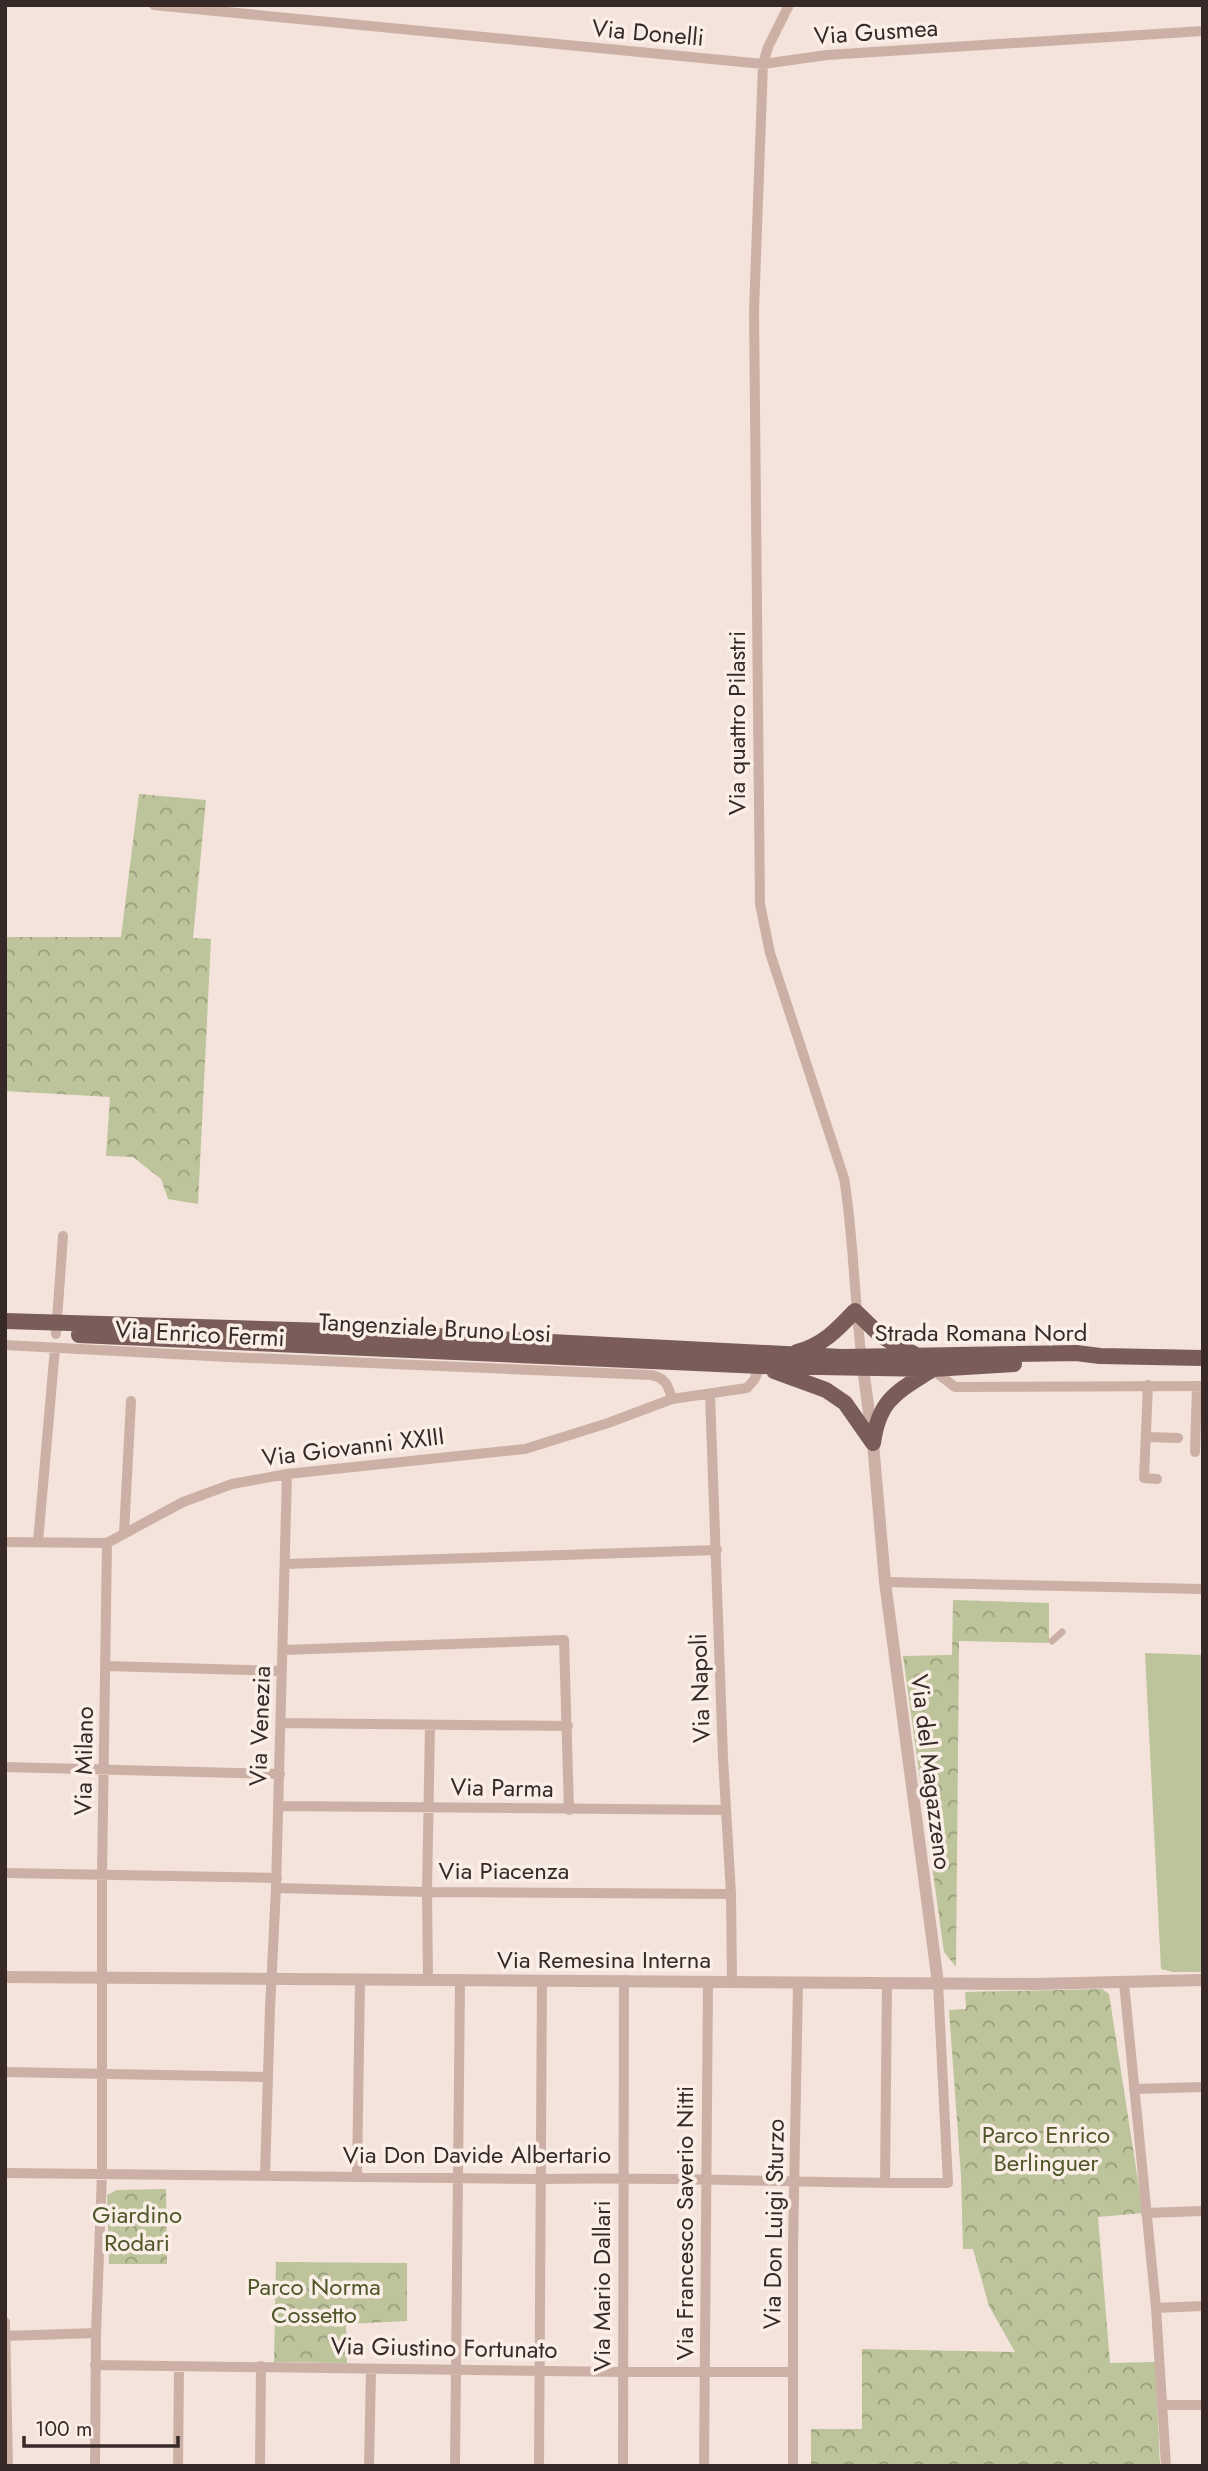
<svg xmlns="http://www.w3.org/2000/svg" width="1208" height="2471" font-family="Jost,sans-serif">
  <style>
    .forest { fill: url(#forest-crowns) }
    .garden { fill: #bdc39a }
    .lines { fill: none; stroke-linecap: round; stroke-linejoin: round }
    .pedestrian { stroke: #ccb0a6; stroke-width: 7 }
    .minor { stroke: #ccb0a6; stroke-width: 10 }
    .tertiary { stroke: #ccb0a6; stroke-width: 12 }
    .primary { stroke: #7a5c58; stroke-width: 16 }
    .labels { text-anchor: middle; stroke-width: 7; stroke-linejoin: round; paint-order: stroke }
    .street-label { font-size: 24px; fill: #372927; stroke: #faeee7 }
    .park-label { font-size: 24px; fill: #4f572a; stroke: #faeee7 }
  </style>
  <defs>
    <pattern id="forest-crowns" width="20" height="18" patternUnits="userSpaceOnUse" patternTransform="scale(1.75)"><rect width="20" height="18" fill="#bdc39a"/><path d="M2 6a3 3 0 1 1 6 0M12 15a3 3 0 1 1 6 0" fill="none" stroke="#9a9e7e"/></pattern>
  </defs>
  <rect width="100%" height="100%" fill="#f3e3db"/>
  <path class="forest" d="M139 794 206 800 193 938 211 939 198 1204 168 1199 161 1179 133 1157 106 1156 110 1097 5 1091V937H121Z
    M953 1600 1049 1603V1643L959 1641 956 1967 944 1952 903 1656 952 1655Z
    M1102 1989 1109 1994 1143 2213 1098 2217 1110 2363 1155 2362 1160 2466H811V2429H862V2349L1015 2352 989 2306 973 2249H963L961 2176 949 2010 966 2009 965 1992Z
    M166 2189 167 2264H109L107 2195 117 2190Z
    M276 2262 407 2263V2321L346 2324 347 2363 274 2362Z"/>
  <path class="garden" d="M1145 1653 1203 1655V1972H1173L1161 1969Z"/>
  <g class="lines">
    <path class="pedestrian" d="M1052 1641 1062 1632"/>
    <path class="minor" d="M154 5 763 64 827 55 1203 31
      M789 5 768 47 763 64 754 311 760 904 770 953 844 1178C854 1238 854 1300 862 1361
      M56 1334 63 1236
      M5 1345 228 1357 651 1375C666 1378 668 1385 672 1399
      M933 1370 955 1387 1203 1386
      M1148 1385 1144 1478 1157 1479
      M710 1394 723 1758 731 1894 732 1981
      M1146 1437 1178 1438
      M1195 1452 1197 1386
      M124 1533 131 1401
      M5 1542 107 1543 183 1502 232 1484 287 1474 525 1449 608 1423 672 1399 747 1388 754 1380 761 1366
      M38 1542 55 1348
      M285 1564 717 1550
      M885 1582 1203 1589
      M283 1650 564 1640 569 1810
      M106 1666 282 1671
      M281 1723 568 1726
      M5 1767 280 1774
      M278 1806 725 1810
      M5 1873 277 1878
      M276 1888 427 1892 731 1894
      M428 1980 427 1892 430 1725
      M1124 1983 1156 2308 1166 2466
      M5 2072 268 2077
      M1134 2089 1203 2087
      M5 2173 540 2179C676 2176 812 2184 948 2183L938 1983
      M265 2175 270 2009 276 1888 287 1474
      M357 2176 360 1980
      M885 2183 887 1983
      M1146 2213 1203 2211
      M1156 2308 1203 2306
      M5 2322 8 2466
      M5 2336 96 2333
      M95 2365 623 2372H793
      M1162 2405H1203
      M95 2466 96 2333 102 2174V1876L107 1543
      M178 2466 179 2366
      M260 2466 261 2366
      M369 2466 371 2369
      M455 2466 460 1980
      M539 2466 542 1980
      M623 2466 624 1980
      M704 2466 708 1981
      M793 2466V2246L798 1983"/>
    <path class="tertiary" d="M863 1368 873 1443 885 1582 938 1983
      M5 1977 1035 1984 1203 1980"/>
    <path class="primary" d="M5 1321 358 1332 842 1357 1076 1353 1100 1356 1203 1358
      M79 1335 761 1366 933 1369 1014 1364
      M797 1352C823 1345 837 1330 855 1311L881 1336 914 1354
      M774 1371 826 1390 845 1403 873 1443
      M873 1443C879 1399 897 1392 933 1369"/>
  </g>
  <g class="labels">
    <g class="street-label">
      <text transform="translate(876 32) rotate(-4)" y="8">Via Gusmea</text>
      <text transform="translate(648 33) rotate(5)" y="8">Via Donelli</text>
      <text transform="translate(737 723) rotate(-90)" y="8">Via quattro Pilastri</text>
      <text transform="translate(435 1328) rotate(3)" y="8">Tangenziale Bruno Losi</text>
      <text x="981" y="1341">Strada Romana Nord</text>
      <text transform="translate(200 1334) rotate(3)" y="8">Via Enrico Fermi</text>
      <text transform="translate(353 1447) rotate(-7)" y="8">Via Giovanni XXIII</text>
      <text transform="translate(700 1688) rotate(-92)" y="8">Via Napoli</text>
      <text transform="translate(260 1726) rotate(-88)" y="8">Via Venezia</text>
      <text transform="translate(84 1761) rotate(-89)" y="8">Via Milano</text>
      <text transform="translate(931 1772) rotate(83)" y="8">Via del Magazzeno</text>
      <text transform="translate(502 1788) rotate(1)" y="8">Via Parma</text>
      <text x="504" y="1879">Via Piacenza</text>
      <text x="604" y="1968">Via Remesina Interna</text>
      <text x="477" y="2163">Via Don Davide Albertario</text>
      <text transform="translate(685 2223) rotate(-90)" y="8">Via Francesco Saverio Nitti</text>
      <text transform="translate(774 2224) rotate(-89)" y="8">Via Don Luigi Sturzo</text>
      <text transform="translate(602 2286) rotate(-90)" y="8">Via Mario Dallari</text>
      <text transform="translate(444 2348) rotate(1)" y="8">Via Giustino Fortunato</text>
    </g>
    <g class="park-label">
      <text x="1046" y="2143">Parco Enrico<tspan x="1046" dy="28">Berlinguer</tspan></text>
      <text x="137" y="2223">Giardino<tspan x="137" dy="28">Rodari</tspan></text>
      <text x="314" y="2295">Parco Norma<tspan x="314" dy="28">Cossetto</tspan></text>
    </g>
  </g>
  <rect width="1208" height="2471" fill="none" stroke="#372927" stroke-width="14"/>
  <path d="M24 2436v10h154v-10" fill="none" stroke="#372927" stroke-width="3.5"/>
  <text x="35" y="2436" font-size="21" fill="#372927" stroke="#faeee7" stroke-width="5" paint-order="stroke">100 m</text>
</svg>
